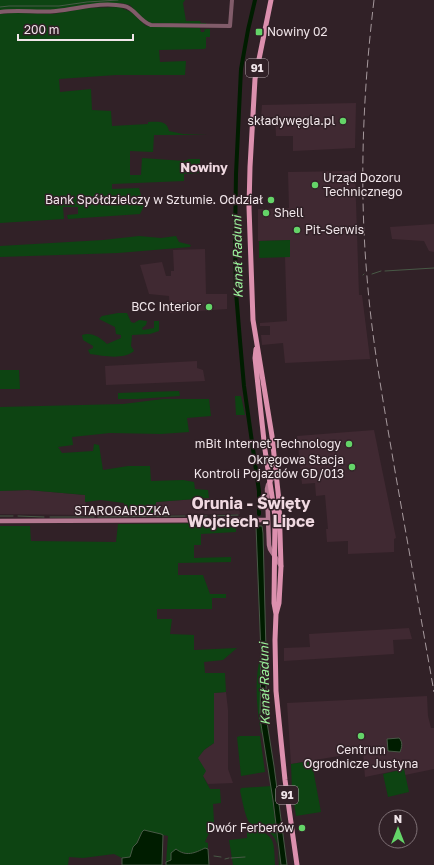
<svg xmlns="http://www.w3.org/2000/svg" width="434" height="865" font-family="'Golos Text',sans-serif">
  <style>
    .built { fill: #402932 }
    .green { fill: #0d4412 }
    .water { fill: #001d00; stroke: #485946 }
    .lines { fill: none; stroke-linecap: round; stroke-linejoin: round }
    .stream { stroke: #485946; stroke-width: 1 }
    .canal { stroke: #001d00; stroke-width: 4 }
    .tertiary { stroke: #815c6a; stroke-width: 4 }
    .secondary { stroke: #b47991; stroke-width: 4.5 }
    .primary { stroke: #dc90ae; stroke-width: 5 }
    .rail { stroke: #a6999d; stroke-width: 1; stroke-dasharray: 8 4; stroke-linecap: butt }
    .poi-dot { fill: #64d468; stroke: #312127; stroke-width: 1.5 }
    .labels { text-anchor: middle; stroke-width: 3; stroke-linejoin: round; paint-order: stroke }
    .shield { fill: #312127; stroke: #b7abb0; stroke-width: 1 }
    .shield-label { font-size: 11px; font-weight: bold; fill: #f1e6ea }
    .poi-label { font-size: 12px; fill: #f1e6ea; stroke: #312127; text-anchor: end }
    .street-label { font-size: 12px; fill: #f1e6ea; stroke: #312127 }
    .neighbourhood-label { font-size: 13px; font-weight: bold; fill: #f0d9e1; stroke: #312127 }
    .water-label { font-size: 13px; font-style: italic; fill: #9bf39b; stroke: #312127 }
    .district-label { font-size: 16px; font-weight: bold; fill: #f0d9e1; stroke: #312127 }
  </style>
  <rect width="100%" height="100%" fill="#312127"/>
  <path class="built" d="M356 103 355 148 293 151V136H276L275 117H261L262 105Z
    M355 171 359 295H362L370 359 285 363 283 343 262 345 261 335H270V326H260V323L287 321 285 257 290 256V240L258 241V209L289 208 288 172Z
    M434 224V252L429 251 424 241 392 239 390 227Z
    M205 249 206 294H227V309L170 313 169 296 149 294 140 265 162 262 166 276H171V271H174L173 250Z
    M197 361V368L203 370 205 381 106 385 105 366Z
    M374 430 396 538 394 539V552L348 554V541L327 542 326 529H328L325 495 316 496 315 483 302 484 297 436Z
    M28 490 86 495 85 515 0 514V491Z
    M209 498 238 503 240 514 155 515 156 502Z
    M409 628 412 639 393 640 394 654 284 661V648L310 647 309 634Z
    M226 692 228 710V769L233 783 208 784 203 776 197 758 204 750 214 743V693Z
    M427 696 428 716 431 728H434V769L405 775 404 769 365 777 363 752 291 764 287 703Z"/>
  <path class="green" d="M0 0H185L183 3 186 21H200L201 23H206V24L151 23 142 18 130 5 121 3 93 4 52 10H0Z
    M119 7 131 12 146 26 200 28 201 32H204L205 29H210V37H206V48L204 49 159 50 160 62 186 61 185 75H116L59 79 60 92 91 89 92 110 111 111 112 126 148 124V122C157 122 167 120 169 131L183 134 207 135H154L153 152 130 151V175H141L142 158 184 161 189 159H200V173L184 174V181L112 184V189L139 188 144 206 140 214 68 219 67 215 78 214V207H63L64 219 0 223V14L15 13 53 14 89 8Z
    M139 236 161 238 176 236 179 242 191 245 190 247 118 253 0 257V246L103 240Z
    M290 240V257L259 258V241Z
    M118 313H127L131 322 134 323 139 320 147 321 146 325 142 328 143 330 154 328V321H159V331L150 334 132 335 131 346 134 351C123 360 104 356 90 354L88 350 93 348V346L83 340 82 335C92 332 99 337 107 344L121 338V335L116 334 115 327 99 319 102 316Z
    M0 370H19L20 389H0Z
    M179 391 180 396 137 399H118V393Z
    M235 396H241L245 415H236Z
    M163 399H209L211 416 187 418 189 432 161 434 110 433 72 437 73 445 58 447 62 453 93 451 94 444 99 445 103 470 128 466H150L151 481 183 480 194 482 195 489 208 490 209 498 156 502 155 515 124 514V503L101 500 85 502V495L28 490 0 491V407L123 404Z
    M232 523 236 525V532L201 534V545H194V558L231 557V562L178 563V575H203L210 594H226V598H212V609H157V619H172L170 634 194 635V650L237 648 223 660 204 662 205 673H225L226 692 214 693V743L204 750 198 758 206 771 203 776 210 789H220L221 803 213 804 214 822 205 842 208 843V849L205 848 193 854 179 852 172 857 171 860 166 862 168 836 163 835 161 834 142 832 130 857 122 858 114 854 83 858 69 857 68 865H0V526H30L31 541 116 542 118 524Z
    M260 658V707L262 733H261C257 709 254 682 260 658Z
    M240 736H260L265 772 241 776 237 737Z
    M317 760 319 767 313 769 321 812 296 816 292 791 291 764Z
    M404 769 409 792 388 797 383 774Z
    M271 786 280 865H279C278 850 280 837 265 830 260 828 254 826 250 823 245 818 242 798 240 791L241 788Z
    M247 825C274 837 274 835 275 865H233L229 840 247 838Z"/>
  <path class="water" d="M256 526H262L263 533 266 651V716L274 766 287 865H281L273 800 260 718 261 654Z
    M399 738C403 742 402 747 400 752L388 751 387 739Z
    M144 830 161 834 163 835 162 865H122V858L130 857 133 847 137 843 142 832Z
    M205 848 208 849 209 865H166V862L171 860V853L176 849C186 857 195 853 205 848Z"/>
  <g class="lines">
    <path class="stream" d="M0 7 9 6H59L87 2 118 0
      M385 271 434 268
      M372 274 381 271
      M363 275 364 274
      M0 516H13
      M18 516 44 517
      M190 516H207
      M212 516 238 515
      M50 517H94
      M98 517 185 516
      M214 856 221 857
      M231 858 245 857
      M225 859 229 858"/>
    <path class="canal" d="M255 0 248 30 241 69 236 174 235 239 236 292 240 341 244 386 259 491V514"/>
    <path class="tertiary" d="M0 12C19 9 37 13 56 11 78 9 101 1 124 6 135 8 139 21 151 25L230 26 232 0"/>
    <path class="secondary" d="M276 472 268 485 267 489 269 545 270 549 281 566
      M0 521 268 520"/>
    <path class="primary" d="M271 0 255 79 250 167 249 207 253 320 272 436 279 501 281 566 279 603 276 614 275 640 276 691 285 780 297 865
      M256 349 255 358 265 450 275 516 274 603 276 614"/>
    <path class="rail" d="M374 0C363 92 359 184 367 277 372 342 384 406 395 471 408 545 421 618 434 692"/>
  </g>
  <g class="poi-dot">
    <rect x="255" y="28" width="8" height="8" rx="2"/>
    <circle cx="343" cy="121" r="4"/>
    <circle cx="315" cy="185" r="4"/>
    <circle cx="271" cy="200" r="4"/>
    <circle cx="266" cy="213" r="4"/>
    <circle cx="297" cy="230" r="4"/>
    <circle cx="209" cy="307" r="4"/>
    <circle cx="349" cy="444" r="4"/>
    <circle cx="352" cy="467" r="4"/>
    <circle cx="361" cy="736" r="4"/>
    <circle cx="302" cy="828" r="4"/>
  </g>
  <g class="labels">
    <g class="shield">
      <rect x="246" y="59" width="22" height="18" rx="3"/>
      <rect x="276" y="786" width="22" height="18" rx="3"/>
    </g>
    <g class="shield-label">
      <text x="257" y="72">91</text>
      <text x="287" y="799">91</text>
    </g>
    <g class="poi-label">
      <text x="267" y="36" text-anchor="start">Nowiny 02</text>
      <text x="335" y="125">składywęgla.pl</text>
      <text x="323" y="182" text-anchor="start">Urząd Dozoru<tspan x="323" dy="14">Technicznego</tspan></text>
      <text x="263" y="204">Bank Spółdzielczy w Sztumie. Oddział</text>
      <text x="274" y="217" text-anchor="start">Shell</text>
      <text x="305" y="234" text-anchor="start">Pit-Serwis</text>
      <text x="201" y="311">BCC Interior</text>
      <text x="341" y="448">mBit Internet Technology</text>
      <text x="344" y="464">Okręgowa Stacja<tspan x="344" dy="14">Kontroli Pojazdów GD/013</tspan></text>
      <text x="361" y="754" text-anchor="middle">Centrum<tspan x="361" dy="14">Ogrodnicze Justyna</tspan></text>
      <text x="294" y="832">Dwór Ferberów</text>
    </g>
    <g class="street-label">
      <text x="122" y="515">STAROGARDZKA</text>
    </g>
    <g class="neighbourhood-label">
      <text x="204" y="172">Nowiny</text>
    </g>
    <g class="water-label">
      <text transform="translate(237 257) rotate(-91)" y="5">Kanał Raduni</text>
      <text transform="translate(264 684) rotate(-91)" y="5">Kanał Raduni</text>
    </g>
    <g class="district-label">
      <text x="251" y="509">Orunia - Święty<tspan x="251" dy="18">Wojciech - Lipce</tspan></text>
    </g>
  </g>
  <g transform="translate(398 829)"><circle r="19" fill="#312127" stroke="#7e7075"/>
  <path d="M0-3L7 15L0 10L-7 15Z" fill="#64d468"/>
  <text y="-6" font-size="11" font-weight="bold" text-anchor="middle" fill="#f1e6ea">N</text>
  </g>
  <path d="M18 34v6h115v-6" fill="none" stroke="#f1e6ea" stroke-width="2"/>
  <text x="24" y="34" font-size="12" fill="#f1e6ea" stroke="#312127" stroke-width="3" paint-order="stroke">200 m</text>
</svg>
